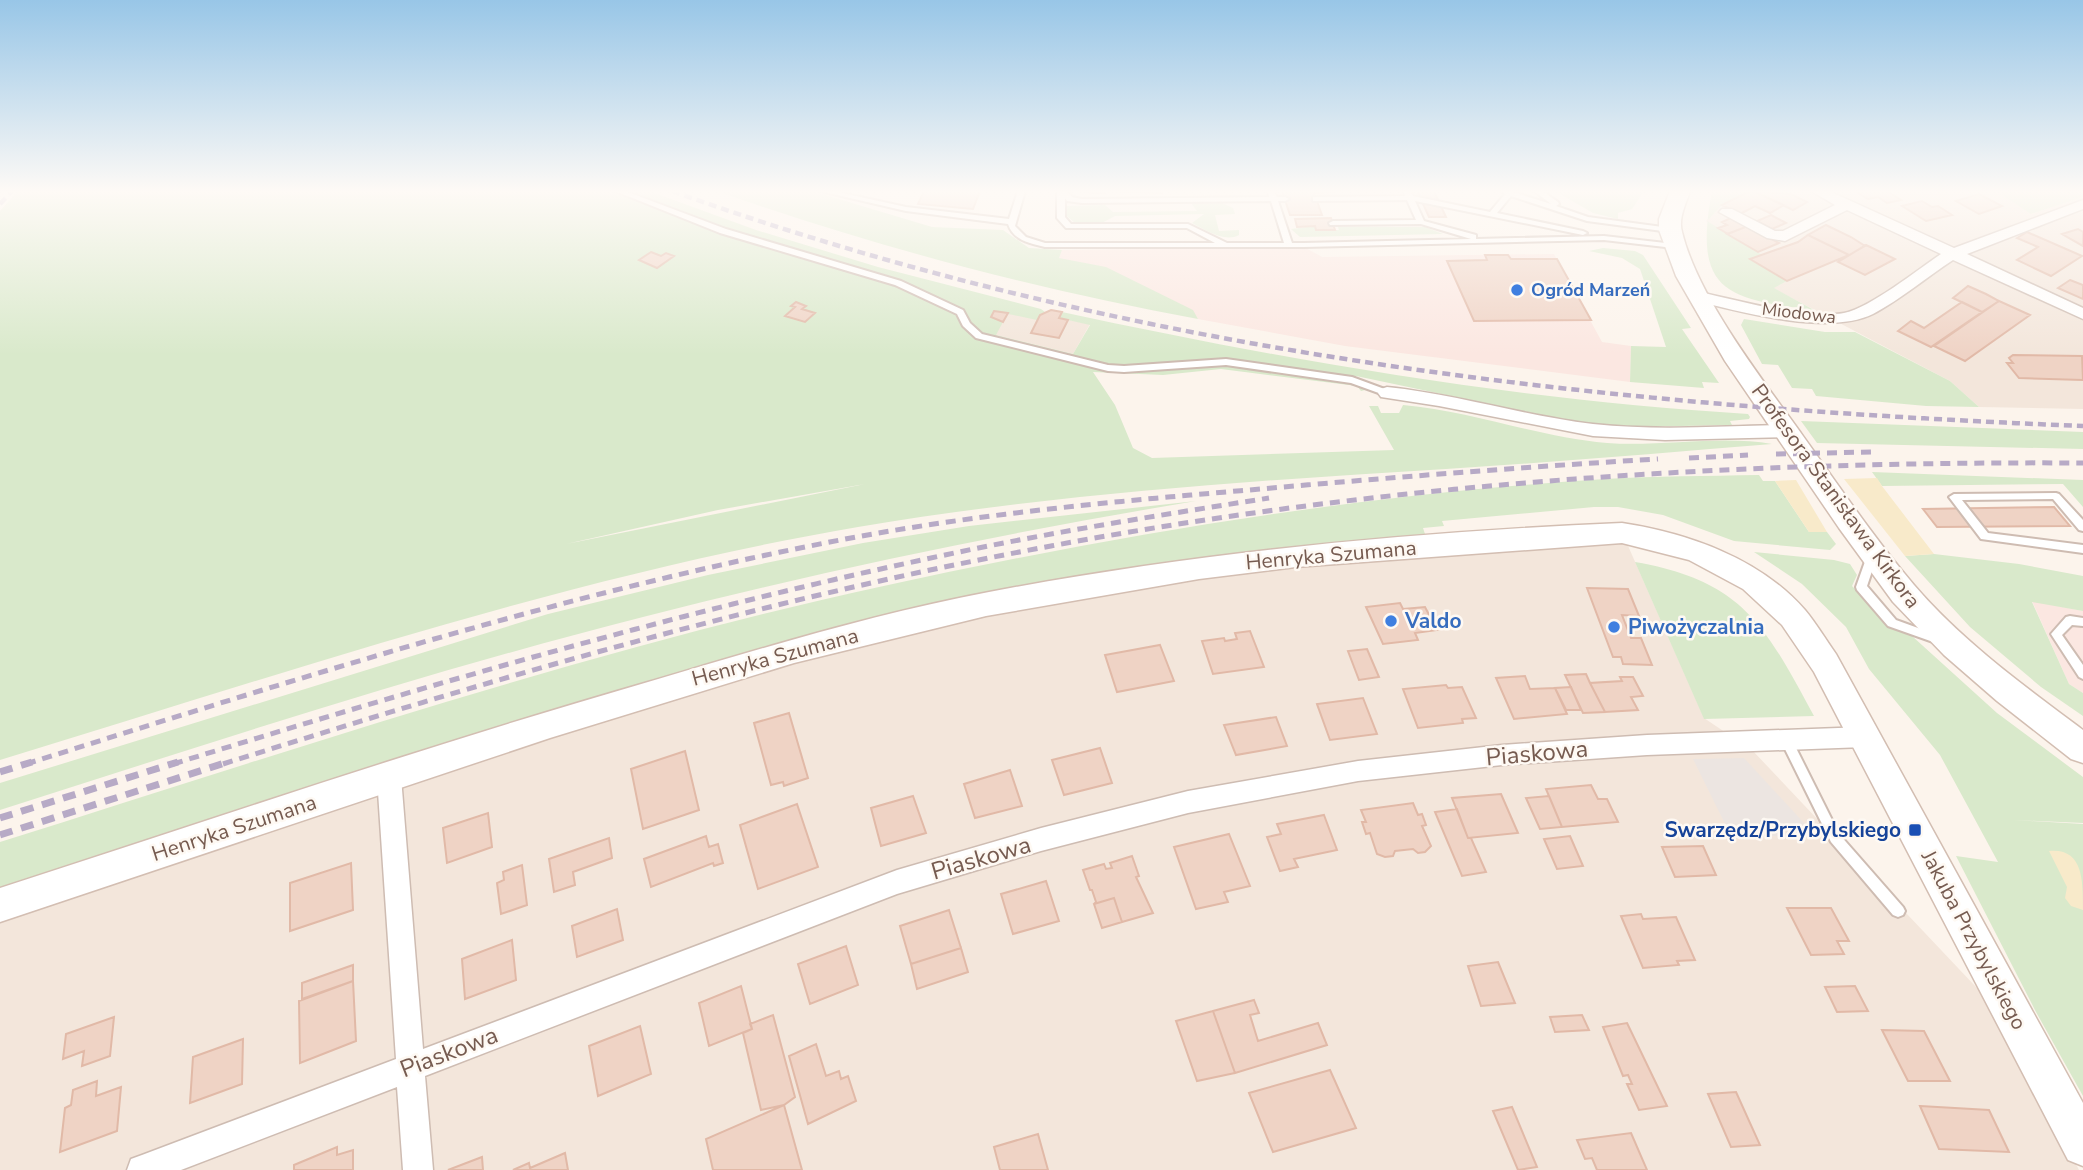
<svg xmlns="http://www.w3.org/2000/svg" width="2083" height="1170" font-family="'Nunito Sans',sans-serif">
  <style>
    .residential { fill: #f3e6db }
    .commercial { fill: #fbe7e1 }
    .industrial { fill: #ece5e1 }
    .green { fill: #d9e9cb; fill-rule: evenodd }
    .sand { fill: #f8eaca }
    .building { fill: #efd3c5; stroke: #e1b9a7; stroke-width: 2 }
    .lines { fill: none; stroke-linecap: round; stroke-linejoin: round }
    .lane-casing { stroke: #cebcb2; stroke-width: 4 }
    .street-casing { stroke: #cebcb2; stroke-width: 3 }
    .secondary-casing { stroke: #d3beb2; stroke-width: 3 }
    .lane { fill: #fff; fill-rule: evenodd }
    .street { fill: #fff; fill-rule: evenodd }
    .secondary { fill: #fff; fill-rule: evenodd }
    .rail-far2 { stroke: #b7aac6; stroke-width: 4.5; stroke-dasharray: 8 5; stroke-linecap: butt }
    .rail-far1 { stroke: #b7aac6; stroke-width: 5; stroke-dasharray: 10 7; stroke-linecap: butt }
    .rail { stroke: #b7aac6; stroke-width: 7; stroke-dasharray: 13 9; stroke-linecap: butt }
    .shop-dot { fill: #3f7fe0; stroke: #fef9f3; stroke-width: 2.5 }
    .transit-dot { fill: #1a4fb4; stroke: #fef9f3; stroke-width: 2.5 }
    .labels { text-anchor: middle; stroke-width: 5; stroke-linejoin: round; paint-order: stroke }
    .far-shop-label { font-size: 18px; font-weight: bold; fill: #366cbe; stroke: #fef9f3; text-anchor: start }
    .far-street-label { font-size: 18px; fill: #765b50; stroke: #fef9f3 }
    .street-label { font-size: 21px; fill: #765b50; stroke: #fef9f3 }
    .shop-label { font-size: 21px; font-weight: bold; fill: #366cbe; stroke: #fef9f3; text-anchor: start }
    .transit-label { font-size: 21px; font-weight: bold; fill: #164399; stroke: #fef9f3; text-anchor: end }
    .near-street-label { font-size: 24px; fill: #765b50; stroke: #fef9f3 }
  </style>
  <rect width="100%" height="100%" fill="#fcf4ec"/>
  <path class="residential" d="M1750 191H1996L2032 214 2083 197V409L1979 407 1950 381 1773 288 1787 281 1750 259 1727 234 1706 221 1722 205Z
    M994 311 1043 315 1045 312H1062L1060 318 1090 324 1073 354 995 335 991 317Z
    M1625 539 1704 718 1753 751 1993 1005 2079 1170H0V916L669 694 951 618 1211 573Z"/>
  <path class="commercial" d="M1304 247 1322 257 1554 254 1602 342 1631 346 1630 382 1345 346 1198 319 1192 310 1059 258 1062 250Z
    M2032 601 2083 611V693L2069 684Z"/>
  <path class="industrial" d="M1744 758 1816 836H1731L1693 759Z"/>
  <path class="green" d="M18 191H649L756 230 878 267 1041 309 1045 312 1037 320 994 311 991 317 1003 322 996 335 1073 354 1090 325 1059 318 1062 312C1290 361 1515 400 1748 414L1750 417 1749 419 1730 421 1732 425 1631 427 1584 424 1356 376 1355 383 1369 389 1361 391 1357 386 1221 369 1163 375 1093 372 1115 405 1133 448 1152 458 1394 450 1369 406H1378L1381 413H1399L1403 405C1472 411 1537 437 1607 443 1660 447 1721 435 1772 444 1663 453 1554 462 1446 469 1249 481 1053 494 858 527 566 577 283 674 0 760V211ZM865 484 566 544 718 510Z
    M717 191H812L932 227 1003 230 1029 248 1062 250 1059 258 1106 267 1193 310 1198 319C1035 289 873 246 717 191Z
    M1555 191H1644L1632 209 1618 213V219L1593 213Z
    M1712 191H1750L1722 205 1707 221 1762 255 1751 260 1787 281 1774 288 1814 310C1725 299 1693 291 1712 191Z
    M1996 191H2083V197L2031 214Z
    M1191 203H1222L1233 208 1235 214 1215 215 1219 231 1239 230V235C1224 243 1206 230 1192 223L1204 214 1115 216 1100 224 1075 223 1067 216V206L1105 205 1113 212 1197 211Z
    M1315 226 1317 230H1339L1338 227H1425L1443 234 1300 237 1291 229Z
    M1603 248 1635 251 1643 255 1691 328 1682 329 1719 383 1702 382 1704 388 1630 382 1631 346 1666 347 1640 269 1622 258 1589 251Z
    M1744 319 1825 332H1855L1950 381 1979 407 1926 406 1816 396 1812 389 1792 388 1778 365 1762 364 1741 325Z
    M1801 421 2083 432V449L1817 443Z
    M1872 472 2083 480V507L2063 484 1882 486Z
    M1759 475 1763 481H1775L1809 532H1827L1836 544 1830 550 1734 541 1663 515 1618 507H1594L1442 521 1444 526 1423 528 1426 537 858 624 689 669 0 893V842C290 751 582 652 879 587 1117 535 1361 494 1605 479 1656 476 1707 476 1759 475Z
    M1196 501C1010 532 825 570 643 617 426 672 213 742 0 810V783L548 614 708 575 863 543 969 526Z
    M1754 552 1834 560 1850 564 1857 575 1852 586 1892 626 1912 636 1997 713 2083 777V823L2013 820 2083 824V1096L2036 1012 1956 856 1998 862 1940 755 1869 669 1846 627 1802 584Z
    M1934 554 2019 564 2083 576V611L2032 602 2069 684 2083 693V716L2041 687 1970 627 1905 556Z
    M1635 562C1744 581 1765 626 1814 716L1704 719Z"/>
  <path class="sand" d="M1877 478 1882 486 1934 554 1905 556 1844 479Z
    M1796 480 1827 532H1809L1775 481Z
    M2049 851C2083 848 2083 879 2083 910L2071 906 2065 898 2067 887Z"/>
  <path class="building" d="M924 191H980L973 209 918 204Z
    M1082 191H1162V193L1104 191 1105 193H1093Z
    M1282 191H1335V192L1314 193 1322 215H1290Z
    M1417 191H1434L1446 217H1429Z
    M1750 191H1753L1784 205 1770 213 1755 206 1740 214 1722 205Z
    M1753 191 1791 194 1807 202 1793 210Z
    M1855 191H1887L1901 200 1887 203 1878 197 1868 199Z
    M1979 194 2002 206 1979 214 1956 201Z
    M1922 201 1932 207 1938 206 1952 215 1926 221 1902 206Z
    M1771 215 1786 223 1772 229 1757 221Z
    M1733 217 1748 226 1728 234 1718 228 1727 225 1722 222Z
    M1331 218 1335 230H1316L1315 226 1297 227 1295 219Z
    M1826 225 1851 237 1865 246 1849 255 1808 235Z
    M1748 226 1779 243 1758 252 1727 234Z
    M2078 229 2083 232V246L2062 234Z
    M2027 232 2082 256 2051 276 2017 260 2038 247 2017 238Z
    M1808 235 1849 255 1787 281 1750 259 1798 242Z
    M1866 245 1895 259 1865 275 1838 262Z
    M651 252 661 256 666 253 674 256 657 268 639 260Z
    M1485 255H1508L1511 259H1557L1591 320 1474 321 1447 261 1487 260Z
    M2070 280 2083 285V299L2058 288Z
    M1968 286 1986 294 1999 301 1982 312 1953 298Z
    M1999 301 2030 315 1965 361 1934 346Z
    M796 302 806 306 802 309 815 313 805 322 785 316 795 307 791 306Z
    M1962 302 1982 312 1931 347 1898 331 1911 321 1924 328Z
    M1051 310 1062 312 1059 318 1068 320 1059 338 1031 333 1040 315Z
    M994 311 1008 313 1003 322 991 317Z
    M2013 355 2082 356 2083 380 2019 378 2007 363H2013L2009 358Z
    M2054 507 2070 526 1937 527 1923 509Z
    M1587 588 1628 589 1639 616 1622 615 1631 638H1641L1652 665 1623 664 1621 657H1613Z
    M1400 603 1403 609 1425 607 1437 630 1415 633 1418 640 1383 644 1366 607Z
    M1250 631 1264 667 1213 674 1202 641 1224 638 1225 641 1237 639 1235 633Z
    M1160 645 1174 681 1117 692 1105 655Z
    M1367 649 1379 677 1359 680 1348 651Z
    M1586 674 1590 683 1605 712 1583 713 1565 675Z
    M1525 676 1530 689 1555 688 1567 714 1514 719 1496 678Z
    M1620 677H1633L1643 696 1631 697 1638 710 1605 712 1590 683 1622 681Z
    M1446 685 1448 688 1462 687 1476 718 1462 719 1463 723 1418 728 1403 689Z
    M1571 687 1581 710H1566L1555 688Z
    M1363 698 1377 734 1330 740 1317 704Z
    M789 713 808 778 784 786 783 782 771 785 754 723Z
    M1276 717 1287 746 1236 755 1224 725Z
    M1100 748 1112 783 1064 795 1052 760Z
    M685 751 699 810 643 829 631 769Z
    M1010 770 1022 806 975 818 964 784Z
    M1591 785 1598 799H1607L1618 822 1562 827 1546 789Z
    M1501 794 1518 833 1468 838 1452 798Z
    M913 796 926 833 881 846 871 808Z
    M1549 796 1562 827 1540 829 1526 798Z
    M1413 803 1418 815 1422 814 1426 825 1422 826 1431 846 1425 852 1418 853 1413 849 1395 851 1393 856 1385 857 1377 854 1370 833 1366 834 1362 822H1366L1361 810Z
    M797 804 818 867 758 889 740 825Z
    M1457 809 1468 838H1471L1486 872 1462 876 1435 812Z
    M488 813 492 847 447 863 443 828Z
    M1324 815 1337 850 1294 859 1298 867 1280 871 1267 837 1281 834 1277 824Z
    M1229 834 1250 886 1224 892 1228 902 1196 909 1174 847Z
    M706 836 709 847 718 844 723 863 714 866 713 863 651 887 644 859Z
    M1570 836 1583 866 1557 869 1544 839Z
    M609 838 612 858 573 872 575 885 554 892 549 859Z
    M1703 846 1716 875 1675 877 1662 847Z
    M1132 856 1139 876 1136 877 1153 913 1122 922 1114 898 1094 904 1096 902 1092 890H1090L1083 870 1104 864 1106 869 1112 868 1110 863Z
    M351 863 353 910 290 931V883Z
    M522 865 527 905 501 914 497 883 504 880 503 872Z
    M1046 881 1059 921 1013 934 1001 894Z
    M1114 898 1122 922 1102 928 1094 904Z
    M1787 908H1831L1849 941H1837L1844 954 1811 955Z
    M617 909 623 940 577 957 572 926Z
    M949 910 961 948 911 964 900 926Z
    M1641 914 1643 919 1676 917 1695 960 1677 961 1679 965 1643 968 1621 916Z
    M512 940 516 980 465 999 462 959Z
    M846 946 858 985 810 1004 798 964Z
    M961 948 968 972 917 989 911 964Z
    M1498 962 1515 1003 1481 1006 1468 966Z
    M353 965V981L302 999V983Z
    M353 981 356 1041 300 1063 299 1001Z
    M741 986 752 1029 709 1046 699 1003Z
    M1855 986 1868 1011 1837 1012 1825 987Z
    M1254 1000 1259 1013 1250 1015 1258 1041 1318 1023 1327 1045 1235 1073 1213 1011Z
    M1213 1011 1235 1073 1197 1081 1176 1021Z
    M773 1015 795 1097 784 1105 761 1110 743 1033 752 1029 750 1024Z
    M1582 1015 1589 1030 1555 1032 1550 1017Z
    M114 1017 110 1056 82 1066 84 1051 63 1059 66 1034Z
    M1627 1023 1667 1106 1639 1110 1627 1084H1632L1628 1075 1623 1076 1603 1027Z
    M640 1026 651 1074 598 1096 589 1046Z
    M1882 1030 1924 1031 1950 1081H1908Z
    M243 1039 242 1084 190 1103 193 1057Z
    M816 1044 826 1076 839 1071 841 1079 848 1076 856 1101 808 1124 789 1056Z
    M1330 1070 1356 1128 1273 1152 1249 1093Z
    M97 1081 96 1096 121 1087 117 1131 60 1152 65 1108 71 1105 73 1090Z
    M1736 1092 1760 1145 1731 1147 1708 1094Z
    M784 1105 802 1170H713L706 1139Z
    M1920 1106 1989 1110 2009 1152 1939 1149Z
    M1512 1107 1537 1167 1518 1170 1493 1111Z
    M1631 1133 1647 1170H1597L1592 1158 1585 1159 1577 1140Z
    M1038 1134 1048 1170H1000L994 1147Z
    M337 1147V1155L353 1150V1170H294V1165Z
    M565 1153 568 1170H513L529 1163 530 1168Z
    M482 1157 483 1170H448Z"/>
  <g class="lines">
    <g class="lane-casing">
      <path id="lane" d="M615 191H625L726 229 901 281 963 310 970 323 982 334 1108 365 1124 366 1226 359 1352 377 1390 391 1391 393 1387 396 1351 383 1226 365 1124 372 1108 371 976 338 963 326 957 314 895 285 720 233Z
        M820 191H833L906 207 1009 219 1018 191H1025L1015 226 1026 237 1045 243H1215L1187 228H1066L1057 218V191H1067L1072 197 1082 199 1269 197 1268 191H1274L1277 197H1285L1289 199 1285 201H1278L1292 243H1304L1471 239 1421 224 1330 225 1329 223 1333 221 1416 220 1407 200 1313 201V197H1316L1405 196 1404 191H1410L1413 196 1490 212 1505 194 1501 191H1510L1551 204 1534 191H1542L1558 202 1559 204 1556 206 1588 217 1670 228 1674 230 1670 232 1587 221 1511 196 1497 213 1583 231 1587 233 1583 235 1415 201 1424 221 1476 235V239L1604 236 1674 244 1678 246 1674 248 1604 240 1304 247H1045C1029 243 1013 240 1008 224L906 211ZM1065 198 1067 201 1082 203 1271 201 1284 243H1227L1188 224H1071L1065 217Z
        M2056 493 2059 494 2083 520V531L2079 530 2053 499 1962 500 1988 533 2083 545V553L1981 539 1949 497 1954 494Z
        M1872 552 1877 556 1867 586 1896 620 1940 636 1941 639 1940 642 1936 643 1888 626 1857 590 1856 587 1867 556Z
        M2070 616 2083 618V626L2072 625 2062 635 2083 665V679L2079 677 2051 634 2066 617Z
        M1786 734 1790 736 1839 834 1903 907 1905 911 1903 915 1898 917 1893 915 1831 842 1780 739 1782 736Z"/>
    </g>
    <g class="street-casing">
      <path id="street" d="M1811 191H1829L1954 248 2083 200V209L1967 254 2083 308V319L1953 260C1927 277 1901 299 1873 314 1829 336 1740 312 1693 300L1691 297 1693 294 1699 292C1738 300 1805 320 1844 313 1870 308 1917 270 1941 254L1847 210 1785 241 1767 238 1719 212 1722 209H1732L1775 231H1783L1835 205Z
        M1387 387C1457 394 1524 416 1593 424 1657 431 1722 426 1786 425L1793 427 1795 431 1793 435 1786 437 1665 440 1593 436 1439 406 1381 397 1378 393 1381 389Z
        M1865 727 1873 730 1877 737 1873 744 1865 747 1647 755 1502 765 1358 781 1188 813 1041 851 897 894 425 1076 433 1170H403L397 1087 181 1170H127L131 1159 142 1155 396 1059 377 777 380 770 389 767 398 770 401 777 423 1049 897 870 1041 828 1188 791 1358 761 1502 745 1647 735Z"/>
    </g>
    <g class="secondary-casing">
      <path id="secondary" d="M1670 191H1690C1686 204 1678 218 1682 232 1698 298 1763 380 1803 436 1839 486 1874 538 1914 585 1962 641 2024 686 2083 730V763L2071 759 1997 701 1944 655 1893 602 1839 528 1725 361 1676 276 1659 230V219Z
        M1622 523C1687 533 1760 558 1805 610 1816 623 1826 640 1836 654L2083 1103V1166L2068 1160 1814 672 1782 625 1743 589 1689 560 1622 543 1296 567 1199 579 986 616 794 663 550 738 0 922V888C216 818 430 745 648 682 760 649 873 614 989 592 1198 552 1410 532 1622 523Z"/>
    </g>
    <use href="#lane" class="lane"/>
    <use href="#street" class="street"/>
    <use href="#secondary" class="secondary"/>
    <path class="rail-far2" d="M672 191C1125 354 1604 407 2083 426
      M0 204 12 191"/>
    <path class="rail-far1" d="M1776 454 1871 452
      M1689 458 1748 455
      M26 764C290 681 554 596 825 543 965 515 1107 502 1249 490 1385 478 1521 467 1658 459
      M173 764C428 685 684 610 945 555 1052 532 1161 515 1269 498
      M223 764C495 678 769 598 1051 546 1392 482 1736 461 2083 463"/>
    <path class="rail" d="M0 772 32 762
      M0 818 178 762
      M0 835 228 762"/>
  </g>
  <linearGradient id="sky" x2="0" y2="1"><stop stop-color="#98c6e7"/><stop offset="0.54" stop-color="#fefaf6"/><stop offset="1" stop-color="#fefaf6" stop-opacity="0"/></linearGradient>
  <rect width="2083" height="355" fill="url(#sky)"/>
  <g class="shop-dot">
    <circle cx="1517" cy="290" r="7"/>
    <circle cx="1391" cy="621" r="7"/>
    <circle cx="1614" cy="627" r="7"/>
  </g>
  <rect class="transit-dot" x="1908" y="823" width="14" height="14" rx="3.5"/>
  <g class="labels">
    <g class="far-shop-label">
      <text x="1531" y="296">Ogród Marzeń</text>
    </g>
    <g class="far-street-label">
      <text transform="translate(1799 313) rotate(7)" y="6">Miodowa</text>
    </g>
    <g class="street-label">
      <text transform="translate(1836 496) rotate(54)" y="7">Profesora Stanisława Kirkora</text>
      <text transform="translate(1331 555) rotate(-5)" y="7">Henryka Szumana</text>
      <text transform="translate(775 657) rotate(-15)" y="7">Henryka Szumana</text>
      <text transform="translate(234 828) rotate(-18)" y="7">Henryka Szumana</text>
      <text transform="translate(1974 940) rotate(62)" y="7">Jakuba Przybylskiego</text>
    </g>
    <g class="shop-label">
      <text x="1405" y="628">Valdo</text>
      <text x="1628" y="634">Piwożyczalnia</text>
    </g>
    <g class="transit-label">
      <text x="1901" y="837">Swarzędz/Przybylskiego</text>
    </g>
    <g class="near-street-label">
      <text transform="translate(1537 753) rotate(-5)" y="8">Piaskowa</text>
      <text transform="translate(981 858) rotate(-16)" y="8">Piaskowa</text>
      <text transform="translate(449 1052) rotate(-21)" y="8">Piaskowa</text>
    </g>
  </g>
</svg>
